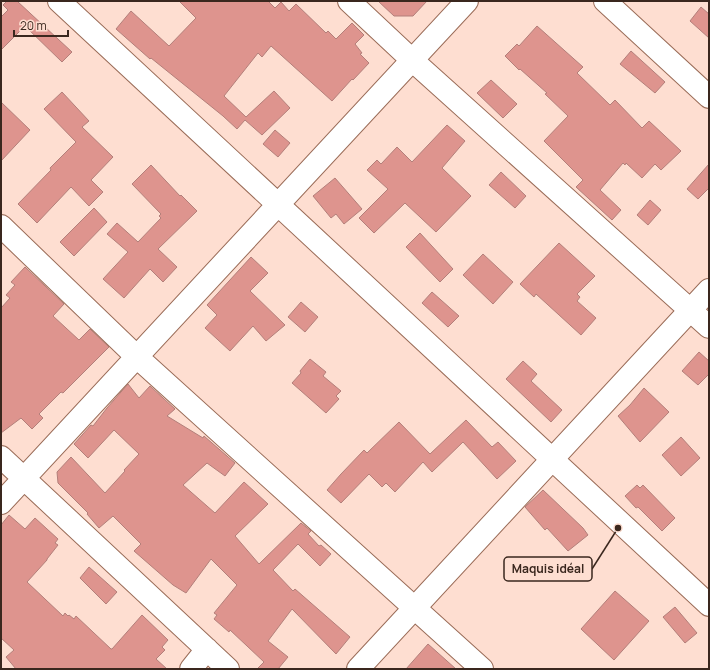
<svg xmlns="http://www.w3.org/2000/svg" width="710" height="670" font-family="Manrope,sans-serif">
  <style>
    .building { fill: #de948e; stroke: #b37f7a }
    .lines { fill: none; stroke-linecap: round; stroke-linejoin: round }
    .minor-casing { stroke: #9a6c58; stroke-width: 24 }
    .minor { stroke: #fff; stroke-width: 22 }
    .leader { fill: none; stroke: #3a271e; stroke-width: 1.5 }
    .callout-dot { fill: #3a271e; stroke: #feded1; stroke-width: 1.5 }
    .callout { fill: #feded1; stroke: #3a271e; stroke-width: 1.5 }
    .callout-label { font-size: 12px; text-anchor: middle; font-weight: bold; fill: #3a271e }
  </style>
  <rect width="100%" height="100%" fill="#feded1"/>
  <path class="building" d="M7 1H17L72 52 62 62 25 26 1 50V17L8 10 3 5Z
    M179 1H268L275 8 281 2 289 11 296 4 326 33 328 31 336 39 352 23 364 35 355 44 362 53 360 54 369 63 353 80 352 79 332 101 271 46 262 57 258 53 224 96 246 117 274 91 290 108 262 135 245 120 237 129 223 116 151 58 150 59 116 29 131 11 169 46 196 18Z
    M378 1H427L413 16H394Z
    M701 7 709 14V38L690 21Z
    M537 26 583 67 577 73 610 105 615 100 642 128 649 121 681 151 661 170 655 164 642 178 626 163 625 165 623 163 600 190 621 210 612 220 576 187 583 180 544 141 568 116 545 94 547 93 520 69 519 70 505 56 517 44 519 46Z
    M631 51 665 82 655 93 620 64Z
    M491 80 517 104 503 118 477 93Z
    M62 92 89 121 82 127 113 157 91 180 103 192 89 206 71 187 37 223 18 204 51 170 50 168 76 142 44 109Z
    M1 102 30 130 1 161Z
    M447 125 465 141 442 168 471 196 436 232 405 203 374 233 359 218 388 189 367 170 377 160 381 164 397 147 412 162Z
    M275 130 290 143 278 157 263 144Z
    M709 164V188L698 199 687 189Z
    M151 165 180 196 181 195 197 211 158 249 177 267 163 282 150 269 124 298 103 279 128 252 107 234 117 223 138 242 161 218 159 216 161 214 132 184Z
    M501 172 526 196 515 208 489 185Z
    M335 178 362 209 344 224 336 214 331 218 313 196Z
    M650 200 661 210 648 225 637 215Z
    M94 208 107 222 74 256 60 242Z
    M420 233 453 269 440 282 406 247Z
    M559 243 595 276 577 294 580 297 577 301 596 318 581 335 536 294 534 297 520 284Z
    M483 254 513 282 493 304 463 275Z
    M251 257 268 273 250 291 285 325 266 341 253 326 230 351 205 328 217 315 207 305Z
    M25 267 64 304 53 316 79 340 90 329 109 347 63 393 61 392 39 414 43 418 32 429 21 418 1 433V308L10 298 6 295 15 285 11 282Z
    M432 292 459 316 448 327 422 303Z
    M301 302 318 317 305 332 288 317Z
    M699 352 709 361V374L698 385 682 371Z
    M310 359 326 372 323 376 341 391 336 396 339 399 326 413 292 383 301 373 300 371Z
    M523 361 537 374 531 381 562 410 551 422 506 379Z
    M128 384 139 398 150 386 175 409 167 416 203 438 204 436 235 463 225 476 207 463 183 485 215 513 244 482 268 504 235 536 259 564 301 523 311 531 308 534 319 546 321 545 331 554 320 566 298 544 273 570 293 591 295 589 350 637 336 654 292 609 268 641 288 657 278 669H257L264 662 230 630 229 632 214 619 217 615 214 613 237 585 211 559 186 593 173 585 134 551 141 544 113 516 99 528 87 514 88 513 58 483 57 472 71 457 105 493 125 471 124 470 139 454 114 430 88 458 74 444 91 425 93 426 107 408Z
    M644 388 669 412 640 442 618 416 630 405Z
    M466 420 492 447 498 442 516 461 497 479 463 442 432 472 423 462 395 492 386 483 382 487 369 474 341 503 327 490 341 474 364 450 367 453 399 422 430 454Z
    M681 437 700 458 681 476 662 455Z
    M637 485 640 488 643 485 675 518 662 531 638 507 636 508 625 496Z
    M543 490 583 528 588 535 568 551 547 528 545 530 525 507Z
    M9 515 25 529 35 518 58 539 55 543 58 545 47 559V560L27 582 63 616 65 613 68 616 69 615 74 619 76 616 111 649H112L142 615 168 640 162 647 165 650 156 659 167 669H16L6 657 14 650 1 638V525Z
    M89 567 117 592 106 604 80 578Z
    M615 591 649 621 614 660 581 629Z
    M675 607 697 633 685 643 663 617Z
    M428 644 456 669H406Z"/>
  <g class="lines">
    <g class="minor-casing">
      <path id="minor" d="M59 1 709 605
        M349 1 412 60 709 327
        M605 1 709 97
        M1 226 137 357 482 669
        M1 457 228 669
        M1 503 467 1
        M191 669 207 649
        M358 669 709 290"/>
    </g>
    <use href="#minor" class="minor"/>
  </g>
  <path class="leader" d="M618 528L592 569"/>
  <circle class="callout-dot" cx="618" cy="528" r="4"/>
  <rect class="callout" x="504" y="557" width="88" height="24" rx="4"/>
  <g class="callout-label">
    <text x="548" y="573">Maquis idéal</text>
  </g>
  <rect width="710" height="670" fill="none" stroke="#3a271e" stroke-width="4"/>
  <path d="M14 30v6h54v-6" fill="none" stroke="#3a271e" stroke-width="2"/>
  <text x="20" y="30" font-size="12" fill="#3a271e" stroke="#feded1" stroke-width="3" paint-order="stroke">20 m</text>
</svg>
